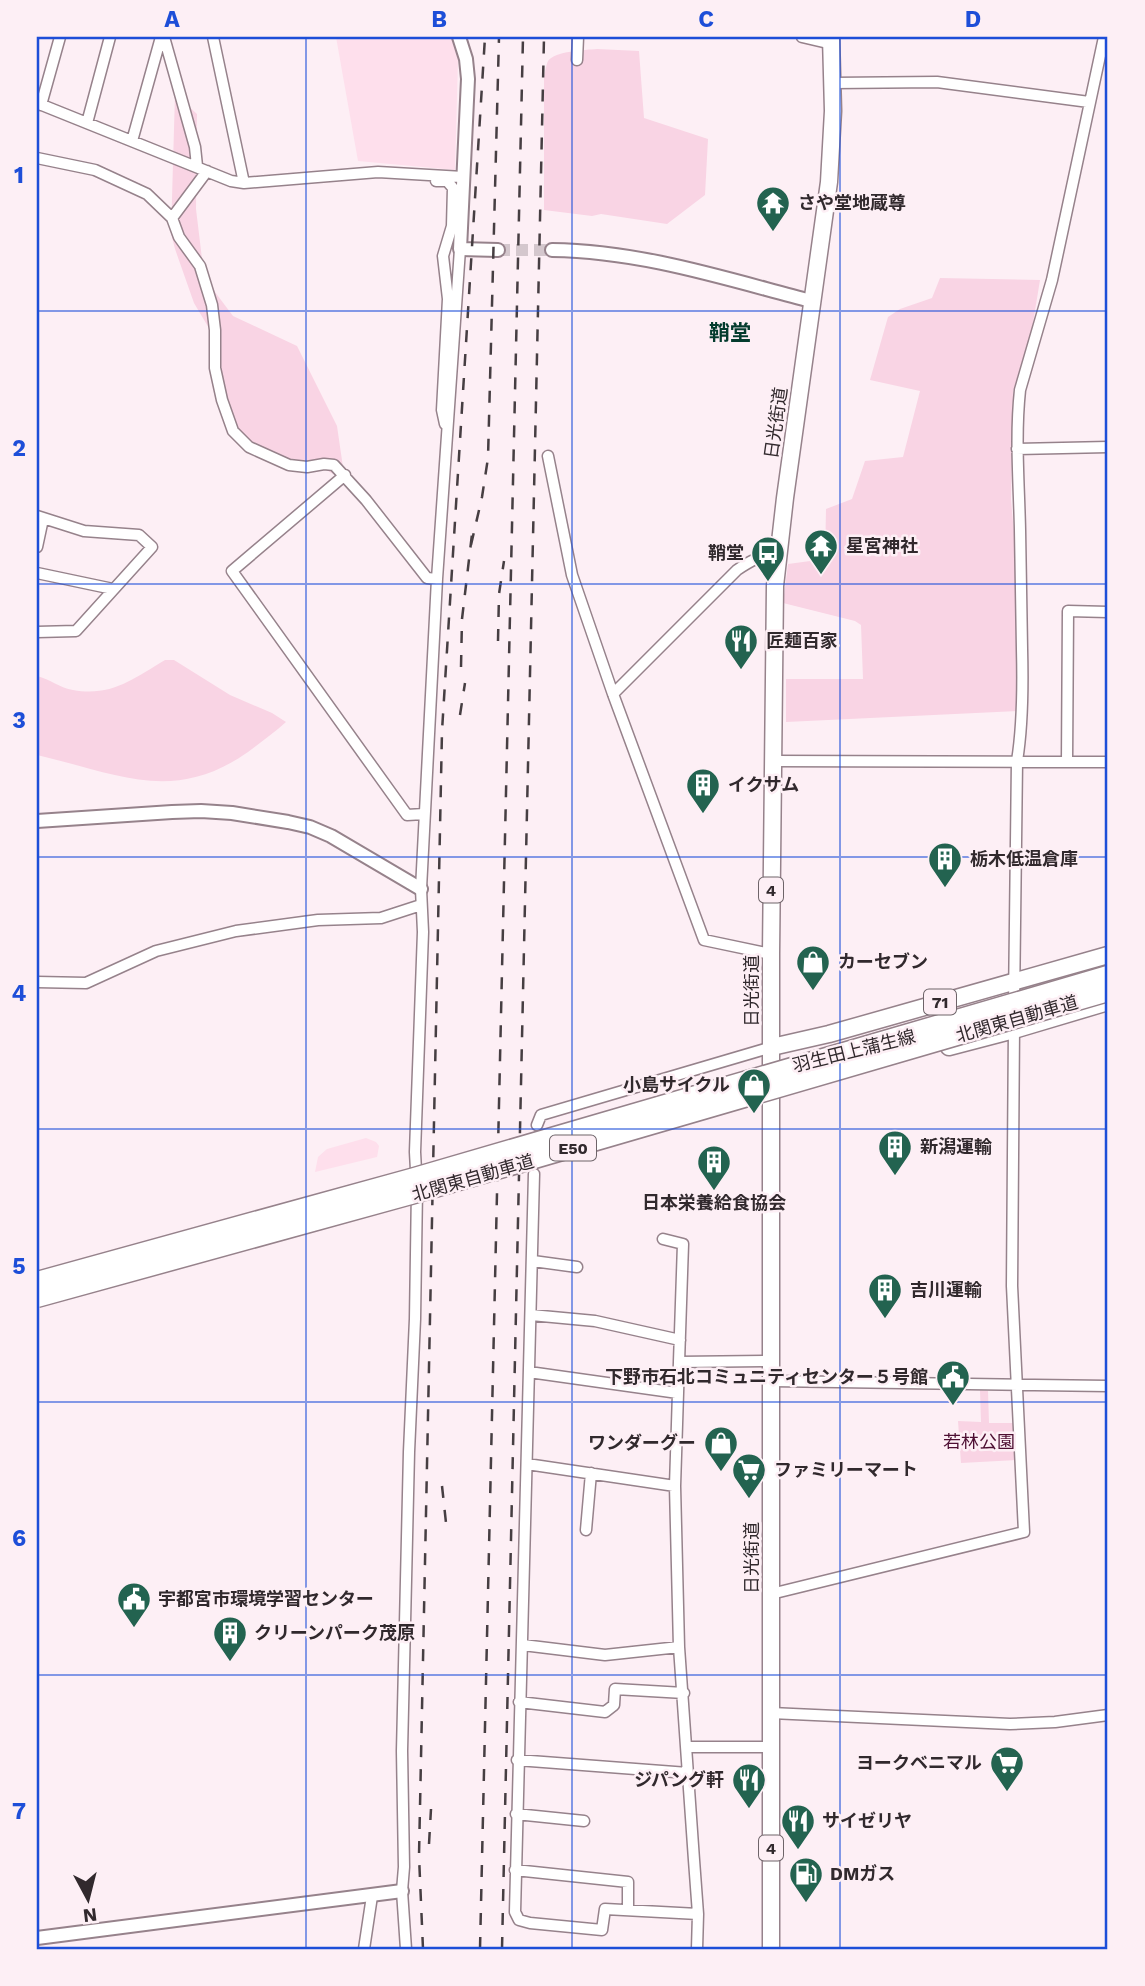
<svg xmlns="http://www.w3.org/2000/svg" width="1145" height="1986" font-family="'Work Sans','Noto Sans JP',sans-serif">
  <style>
    .built { fill: #fedfec }
    .green { fill: #f9d4e4 }
    .lines { fill: none; stroke-linecap: round; stroke-linejoin: round }
    .tertiary-tunnel { stroke: #d4c7cd; stroke-width: 12; stroke-dasharray: 12 6; stroke-linecap: butt }
    .minor-casing { stroke: #96828b; stroke-width: 13 }
    .tertiary-casing { stroke: #96828b; stroke-width: 16 }
    .primary-casing { stroke: #96828b; stroke-width: 19 }
    .trunk-casing { stroke: #96828b; stroke-width: 19 }
    .minor { stroke: #fff; stroke-width: 10 }
    .tertiary { stroke: #fff; stroke-width: 12 }
    .primary { stroke: #fff; stroke-width: 16 }
    .trunk { stroke: #fff; stroke-width: 16 }
    .rail { stroke: #463e42; stroke-width: 2.5; stroke-dasharray: 12 12; stroke-linecap: butt }
    .motorway-bridge-casing { stroke: #96828b; stroke-width: 21; stroke-linecap: butt }
    .motorway-bridge { stroke: #fff; stroke-width: 18 }
    .grid { fill: none; stroke: #1d4ed8; stroke-width: 2; stroke-opacity: 0.55 }
    .labels { text-anchor: middle; stroke-width: 5; stroke-linejoin: round; paint-order: stroke }
    .shield { fill: #fdeff5; stroke: #6e6469; stroke-width: 2 }
    .shield-label { font-size: 16px; font-weight: bold; fill: #31292d }
    .poi-label { font-size: 18px; font-weight: bold; fill: #31292d; stroke: #fdeff5; text-anchor: start }
    .street-label { font-size: 18px; fill: #31292d; stroke: #fdeff5 }
    .park-label { font-size: 18px; fill: #4d0e32; stroke: #fdeff5 }
    .quarter-label { font-size: 21px; font-weight: bold; fill: #033b2d; stroke: #fdeff5 }
    .neatline { fill: none; stroke: #1d4ed8; stroke-width: 2.5 }
    .grid-label { font-size: 23px; text-anchor: middle; font-weight: bold; fill: #1d4ed8 }
  </style>
  <rect width="100%" height="100%" fill="#fdeff5"/>
  <path class="built" d="M336 37H451L458 60 455 170 358 161Z
    M366 1138 376 1142 379 1146 377 1157 315 1172 318 1157 327 1149Z"/>
  <path class="green" d="M597 49 639 51 644 118 708 139 705 195 667 224 601 214 592 216 544 210V78C545 73 546 65 548 61 555 51 585 50 597 49Z
    M175 94 197 114 196 209 203 267 215 292 233 316 297 346 337 426 345 481 323 468 303 462 259 454 238 432 223 412 212 384 210 330 194 303 175 249 171 233Z
    M940 278 1040 280 1032 329 1013 391 1011 499 1016 557 1019 711 786 722V679H863L861 625 855 621 783 603 788 564 825 559 826 509 852 499 865 461 903 457 920 391 870 380 888 317 900 309 932 298Z
    M165 660H174L230 695 272 713 286 722C274 733 261 742 248 752 173 805 116 773 37 755V676C50 679 60 688 73 690 111 697 133 679 165 660Z
    M980 1390 988 1391 989 1423H1014L1017 1460 961 1463 958 1421 981 1422Z"/>
  <g class="lines">
    <path class="tertiary-tunnel" d="M498 250H552"/>
    <g class="minor-casing">
      <path id="minor" d="M164 37 195 147 197 166
        M213 37 244 183
        M802 37 832 44
        M577 60 578 37
        M833 83 937 82 1089 102
        M37 103 231 181 244 183 378 172 463 177
        M41 105 60 37
        M87 123 110 37
        M132 141 161 37
        M37 158 95 170 147 194 172 218 179 237 200 266 212 305 215 330V368L222 400 233 431 249 447 289 465 307 467 324 464 334 465 366 500 427 578 437 579
        M436 181H447L453 188 452 226 443 256 448 299 442 410 445 424
        M172 218 207 171
        M1017 449 1108 447
        M548 456 572 575 613 694 704 940 771 954
        M345 475 232 571 407 815 424 814
        M37 516 84 531 139 535 152 547 76 631 37 632
        M37 547 43 519
        M37 573 113 589
        M613 694 737 570C750 561 761 555 778 554
        M772 761 1108 762
        M1067 762 1068 611 1108 612
        M37 982 86 983 156 951 236 931 318 920 381 918 421 905
        M1014 1004 1017 761C1023 724 1023 687 1022 649 1021 609 1021 569 1020 530 1019 483 1015 437 1020 390L1052 280 1104 37
        M537 1125 541 1115 772 1047
        M534 1174 515 1912 519 1920 530 1923 602 1930 605 1909 698 1914
        M663 1239 683 1244 679 1362
        M533 1261 577 1267
        M531 1315 595 1321 680 1340
        M529 1372 678 1393
        M772 1381 1108 1386
        M527 1464 675 1486
        M586 1530 591 1473
        M771 1594 1024 1532 1012 1286 1014 1026
        M523 1645 605 1655 679 1647
        M519 1702 605 1712 614 1705 615 1689 684 1693
        M771 1713 1010 1724 1055 1722 1108 1715
        M688 1747H771
        M517 1760 688 1773
        M516 1814 584 1821
        M515 1870 628 1882V1910
        M364 1949 372 1896
        M406 1949 402 1891 404 1867 402 1751 409 1452 415 1319 417 1189 415 1152 423 932 421 889 437 579 460 249
        M697 1949 698 1914 694 1860 679 1647 675 1486 679 1362 772 1361"/>
    </g>
    <g class="tertiary-casing">
      <path id="tertiary" d="M459 37 466 59 468 79 460 249 498 250
        M552 250C641 251 726 279 811 301
        M37 821 172 812 201 811 232 813 288 822 310 827 331 836 421 889
        M37 1938 402 1891"/>
    </g>
    <g class="primary-casing">
      <path id="primary" d="M772 1047 829 1034 1108 955
        M949 1047 1014 1030 1108 1002"/>
    </g>
    <g class="trunk-casing">
      <path id="trunk" d="M771 1949V954L775 586 785 498 829 182 833 111 831 37"/>
    </g>
    <use href="#minor" class="minor"/>
    <use href="#tertiary" class="tertiary"/>
    <use href="#primary" class="primary"/>
    <use href="#trunk" class="trunk"/>
    <path class="rail" d="M471 545 482 497 488 458 499 37
      M498 641 499 594 504 561
      M461 667 462 619 472 534
      M460 715 465 683
      M442 1486 447 1532
      M429 1844 431 1809
      M423 1949 419 1856 442 731 485 37
      M480 1949 523 37
      M502 1949 544 37"/>
    <g class="motorway-bridge-casing">
      <path id="motorway-bridge" d="M37 1281 411 1178 1108 975
        M37 1298 411 1195 1108 992"/>
    </g>
    <use href="#motorway-bridge" class="motorway-bridge"/>
  </g>
  <path class="grid" d="M306 37V1949M572 37V1949M840 37V1949M37 311H1108M37 584H1108M37 857H1108M37 1129H1108M37 1402H1108M37 1675H1108"/>
  <defs>
    <g id="temple-pin" transform="scale(1.75)"><path d="M0 17L-7.5 6A9.5 9.5 0 1 1 7.5 6Z" fill="#236350" stroke="#fdeff5"/><path d="M0-6L5-2H3V0L6.5 2.5H4V6H1.5V3h-3V6H-4V2.5H-6.5L-3 0V-2H-5Z" fill="#fff"/></g>
    <g id="bus-pin" transform="scale(1.75)"><path d="M0 17L-7.5 6A9.5 9.5 0 1 1 7.5 6Z" fill="#236350" stroke="#fdeff5"/><path d="M-5-6H5V4H4V6H2V4H-2V6H-4V4H-5ZM-3.5-4V0h7V-4ZM-3.5 1.2v1.5H-2V1.2ZM2 1.2v1.5H3.5V1.2Z" fill="#fff"/></g>
    <g id="restaurant-pin" transform="scale(1.75)"><path d="M0 17L-7.5 6A9.5 9.5 0 1 1 7.5 6Z" fill="#236350" stroke="#fdeff5"/><path d="M-5-6h1v4h1v-4h1v4h1v-4h1v5L-1.5 .5V6h-2V.5L-5-1ZM5-6V6H3V1.5H1.5Q1.5-4 5-6Z" fill="#fff"/></g>
    <g id="building-pin" transform="scale(1.75)"><path d="M0 17L-7.5 6A9.5 9.5 0 1 1 7.5 6Z" fill="#236350" stroke="#fdeff5"/><path d="M-4-6H4V6H1V3H-1V6H-4ZM-2.5-4.3h1.7v1.8h-1.7ZM.8-4.3h1.7v1.8H.8ZM-2.5-1h1.7V.8h-1.7ZM.8-1h1.7V.8H.8Z" fill="#fff"/></g>
    <g id="shop-pin" transform="scale(1.75)"><path d="M0 17L-7.5 6A9.5 9.5 0 1 1 7.5 6Z" fill="#236350" stroke="#fdeff5"/><path d="M-5-2.5h2.3a2.7 3.5 0 0 1 5.4 0H5L5.5 6h-11ZM-1.5-2.5h3a1.5 2.3 0 0 0-3 0Z" fill="#fff"/></g>
    <g id="civic-pin" transform="scale(1.75)"><path d="M0 17L-7.5 6A9.5 9.5 0 1 1 7.5 6Z" fill="#236350" stroke="#fdeff5"/><path d="M-.6-6.5H3V-4.5H.6V-3L4-1V1h2V6H-6V1h2V-1L-.6-3ZM-1.2 2.5V6h2.4V2.5Z" fill="#fff"/></g>
    <g id="supermarket-pin" transform="scale(1.75)"><path d="M0 17L-7.5 6A9.5 9.5 0 1 1 7.5 6Z" fill="#236350" stroke="#fdeff5"/><path d="M-6-5.5h2.5l.6 2H6L4.5 2H-2.5L-4.4-4H-6ZM-1.5 3.2a1.3 1.3 0 1 0 .1 0ZM3 3.2a1.3 1.3 0 1 0 .1 0Z" fill="#fff"/></g>
    <g id="fuel-pin" transform="scale(1.75)"><path d="M0 17L-7.5 6A9.5 9.5 0 1 1 7.5 6Z" fill="#236350" stroke="#fdeff5"/><path d="M-5.5-6h7V0h2V4h1.3V-2.5L3-4.5l.8-.8L6-3V5H2.5V1h-1V6h-7ZM-4.2-4.7v3.2H.2V-4.7Z" fill="#fff"/></g>
  </defs>
  <g fill-rule="evenodd">
    <use href="#temple-pin" x="773" y="203"/>
    <use href="#temple-pin" x="821" y="546"/>
    <use href="#bus-pin" x="768" y="553"/>
    <use href="#restaurant-pin" x="741" y="641"/>
    <use href="#building-pin" x="703" y="785"/>
    <use href="#building-pin" x="945" y="859"/>
    <use href="#shop-pin" x="813" y="962"/>
    <use href="#shop-pin" x="754" y="1085"/>
    <use href="#building-pin" x="895" y="1147"/>
    <use href="#building-pin" x="714" y="1162"/>
    <use href="#building-pin" x="885" y="1290"/>
    <use href="#civic-pin" x="953" y="1377"/>
    <use href="#shop-pin" x="721" y="1443"/>
    <use href="#supermarket-pin" x="749" y="1470"/>
    <use href="#civic-pin" x="134" y="1599"/>
    <use href="#building-pin" x="230" y="1633"/>
    <use href="#supermarket-pin" x="1007" y="1763"/>
    <use href="#restaurant-pin" x="749" y="1780"/>
    <use href="#restaurant-pin" x="798" y="1821"/>
    <use href="#fuel-pin" x="806" y="1874"/>
  </g>
  <g class="labels">
    <g class="shield">
      <rect x="759" y="877.5" width="24" height="25" rx="5"/>
      <rect x="924" y="989.5" width="32" height="25" rx="5"/>
      <rect x="550" y="1135.5" width="46" height="25" rx="5"/>
      <rect x="759" y="1835.5" width="24" height="25" rx="5"/>
    </g>
    <g class="shield-label">
      <text x="771" y="896">4</text>
      <text x="940" y="1008">71</text>
      <text x="573" y="1154">E50</text>
      <text x="771" y="1854">4</text>
    </g>
    <g class="poi-label">
      <text x="798" y="209">さや堂地蔵尊</text>
      <text x="846" y="552">星宮神社</text>
      <text x="744" y="559" text-anchor="end">鞘堂</text>
      <text x="766" y="647">匠麺百家</text>
      <text x="728" y="791">イクサム</text>
      <text x="970" y="865">栃木低温倉庫</text>
      <text x="838" y="968">カーセブン</text>
      <text x="730" y="1091" text-anchor="end">小島サイクル</text>
      <text x="920" y="1153">新潟運輸</text>
      <text x="714" y="1209" text-anchor="middle">日本栄養給食協会</text>
      <text x="910" y="1296">吉川運輸</text>
      <text x="928" y="1383" text-anchor="end">下野市石北コミュニティセンター５号館</text>
      <text x="696" y="1449" text-anchor="end">ワンダーグー</text>
      <text x="774" y="1476">ファミリーマート</text>
      <text x="158" y="1605">宇都宮市環境学習センター</text>
      <text x="254" y="1639">クリーンパーク茂原</text>
      <text x="982" y="1769" text-anchor="end">ヨークベニマル</text>
      <text x="724" y="1786" text-anchor="end">ジパング軒</text>
      <text x="822" y="1827">サイゼリヤ</text>
      <text x="830" y="1880">DMガス</text>
    </g>
    <g class="street-label">
      <text transform="translate(776 423) rotate(-82)" y="6">日光街道</text>
      <text transform="translate(752 991) rotate(-90)" y="6">日光街道</text>
      <text transform="translate(1017 1019) rotate(-16)" y="6">北関東自動車道</text>
      <text transform="translate(854 1051) rotate(-14)" y="6">羽生田上蒲生線</text>
      <text transform="translate(473 1178) rotate(-16)" y="6">北関東自動車道</text>
      <text transform="translate(752 1558) rotate(-90)" y="6">日光街道</text>
    </g>
    <g class="park-label">
      <text x="979" y="1448">若林公園</text>
    </g>
    <g class="quarter-label">
      <text x="730" y="340">鞘堂</text>
    </g>
  </g>
  <rect width="1145" height="1986" fill="none" stroke="#fdeff5" stroke-width="77"/>
  <g transform="translate(88 1899) rotate(173)" stroke="#fdeff5" stroke-width="5" paint-order="stroke">
  <path d="M0-5L12 26L0 18L-12 26Z" fill="#31292d"/>
  <text y="-10" font-size="19" font-weight="bold" text-anchor="middle" fill="#31292d">N</text>
  </g>
  <rect x="38" y="38" width="1068" height="1910" class="neatline"/>
  <g class="grid-label">
    <text x="172" y="27">A</text>
    <text x="439" y="27">B</text>
    <text x="706" y="27">C</text>
    <text x="973" y="27">D</text>
    <text x="19" y="183">1</text>
    <text x="19" y="456">2</text>
    <text x="19" y="728">3</text>
    <text x="19" y="1001">4</text>
    <text x="19" y="1274">5</text>
    <text x="19" y="1546">6</text>
    <text x="19" y="1819">7</text>
  </g>
</svg>
